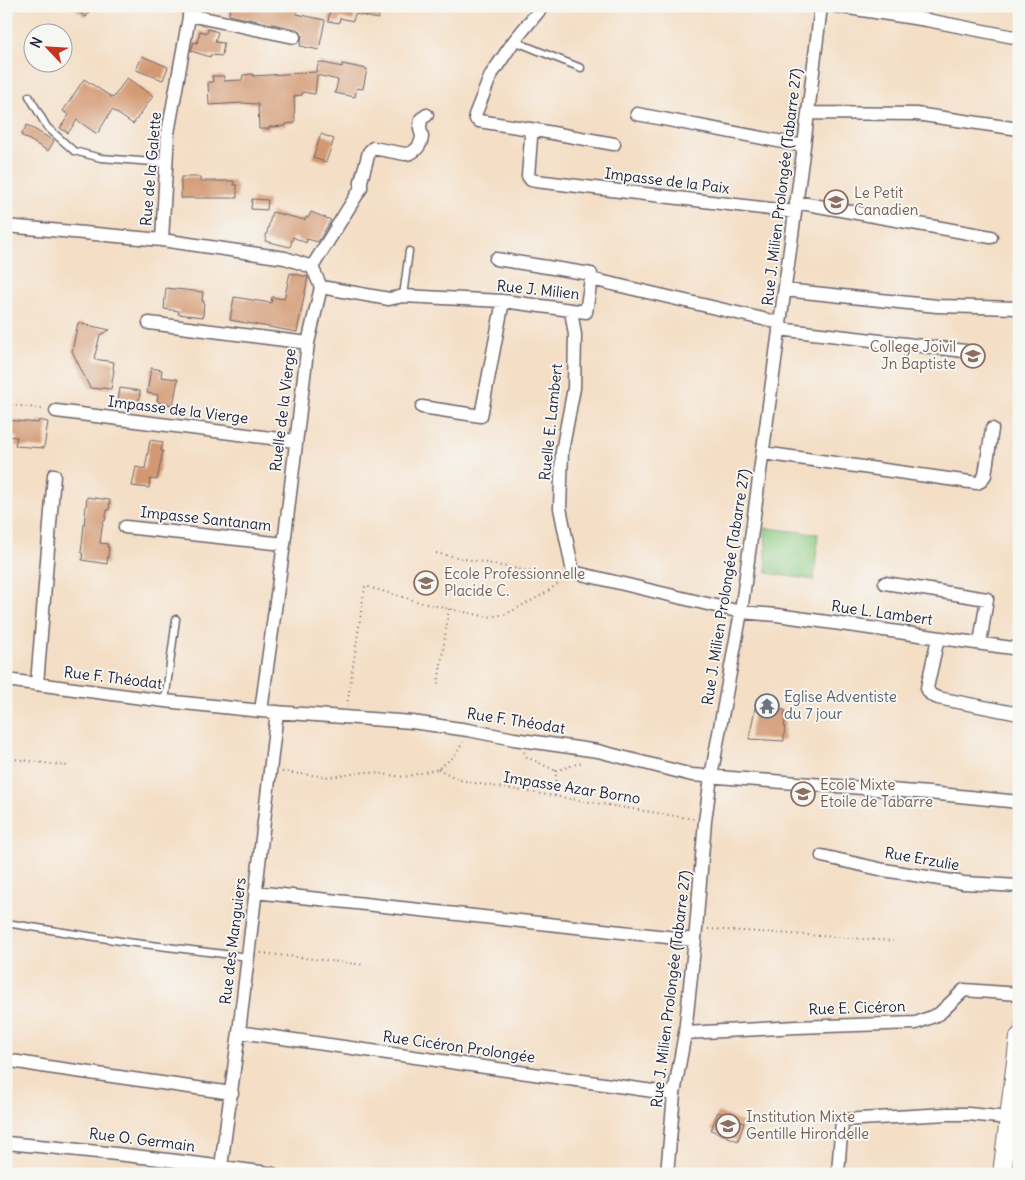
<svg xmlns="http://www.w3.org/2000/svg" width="1025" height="1180" font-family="Delius,sans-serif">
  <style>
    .green { fill: #8dca80; stroke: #58765e }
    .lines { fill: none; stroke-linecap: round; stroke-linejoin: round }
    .stream { stroke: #5bb9d9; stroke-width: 4 }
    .building { fill: #d39871 }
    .lane-casing { stroke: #6c646b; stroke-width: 9 }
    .street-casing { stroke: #6c646b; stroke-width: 15 }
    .secondary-casing { stroke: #6c646b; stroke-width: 20 }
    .path { stroke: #6c646b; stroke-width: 2; stroke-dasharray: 1 4; stroke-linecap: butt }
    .lane { stroke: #fff; stroke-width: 6 }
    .street { stroke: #fff; stroke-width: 12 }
    .secondary { stroke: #fff; stroke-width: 18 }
    .labels { text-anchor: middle; stroke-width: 4; stroke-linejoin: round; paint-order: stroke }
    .street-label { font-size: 15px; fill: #22223b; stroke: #f6f6f2 }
    .education-label { font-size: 15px; fill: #785e54; stroke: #f6f6f2; text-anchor: start }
    .worship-label { font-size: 15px; fill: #5b616d; stroke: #f6f6f2; text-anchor: start }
  </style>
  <rect width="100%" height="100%" fill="#f6f6f2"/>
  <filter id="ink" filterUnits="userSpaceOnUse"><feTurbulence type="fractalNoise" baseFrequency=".02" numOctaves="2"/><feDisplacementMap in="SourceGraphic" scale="10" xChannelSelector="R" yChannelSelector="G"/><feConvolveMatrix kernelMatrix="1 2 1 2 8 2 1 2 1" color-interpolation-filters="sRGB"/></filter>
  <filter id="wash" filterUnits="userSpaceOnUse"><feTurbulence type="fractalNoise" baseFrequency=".0096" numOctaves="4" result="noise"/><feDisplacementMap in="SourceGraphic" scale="20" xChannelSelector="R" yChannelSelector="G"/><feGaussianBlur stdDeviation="1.12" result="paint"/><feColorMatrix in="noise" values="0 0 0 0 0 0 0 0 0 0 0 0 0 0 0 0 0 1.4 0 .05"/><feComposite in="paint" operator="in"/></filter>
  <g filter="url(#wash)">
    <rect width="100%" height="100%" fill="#f4dec5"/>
    <path class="green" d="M765 528 818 534 814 580 767 573Z"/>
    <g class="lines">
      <path class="stream" d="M1017 1034 1019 1018"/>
    </g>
    <g id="blocks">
      <path class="building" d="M70 6H94L86 17Z
        M230 6H283L298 11 297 14 325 20 319 50 300 46 302 35 300 31 296 29 229 15Z
        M331 6H381L378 19 355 14 353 21 340 18 339 23 328 21Z
        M208 29 218 32 215 42 224 43 222 56 210 55V57L191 51 194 42 197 43 200 31 207 33Z
        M142 56 168 67 163 80 136 70Z
        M319 62 342 67V64L367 69 363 89 357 88 355 97 335 93 338 80 317 75 315 94 302 92V95L294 96 295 123 285 124 286 126 269 127V129H259L258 104 242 103 209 105 208 82H213L212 76H224V81L242 80 243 75 253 74V76L316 72Z
        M127 78 153 96 133 124 112 110 97 134 77 120 68 133 60 128 69 115 63 111 84 79 113 98Z
        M27 125 54 141 48 151 21 135Z
        M321 134 334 139 326 162 313 158Z
        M181 177H200V181H234V185H237V198H181Z
        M252 199 268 200 267 210 251 209Z
        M272 212 305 220 306 217 308 218 311 212 331 220 318 242 307 239 306 243 293 237 290 247 265 241Z
        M290 273 308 277 297 332 230 320 234 297 271 303 272 297 284 299Z
        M166 288 203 292 202 301H204L203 317 178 314 179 311 164 309Z
        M78 323 110 330 100 335 94 359 114 362 113 370H114L111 389 102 388V389L90 388 72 351Z
        M151 368 162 370 161 377 178 379 173 405 157 402 158 395 147 393Z
        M120 388 140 391 139 404 118 401Z
        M7 420 38 423 39 420 48 422 44 448 15 446 17 437 6 436Z
        M150 440 163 442 161 451H163L157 480 150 479 149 488 132 486 136 467 145 469Z
        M87 497 110 500 109 510H107L105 521H103L100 543 108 544 107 547H109L107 564 82 560 83 554 81 553Z
        M755 708 785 710 784 741 749 739Z
        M718 1112 744 1123 738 1141 711 1130Z"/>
    </g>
  </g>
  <g filter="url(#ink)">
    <use href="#blocks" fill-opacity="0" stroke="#6c646b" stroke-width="1"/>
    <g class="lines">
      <g class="lane-casing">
        <path id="lane" d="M514 41 581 68
          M29 96 47 127 74 151 101 158 166 163
          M403 296 409 251
          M165 701 176 619
          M6 923 127 942 248 957"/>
      </g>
      <g class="street-casing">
        <path id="street" d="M543 6 514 41 491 75 475 115 476 119 479 121 530 129 531 138 528 176 531 180 536 181 795 212
          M836 6 927 20 1019 38
          M189 15 294 37
          M808 113 916 114 1019 129
          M637 114 804 146
          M530 129 614 144
          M796 202 991 237
          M6 226 162 240 168 133 191 6
          M162 240 285 258 312 267 321 287 308 343 284 544 261 711
          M496 259 591 274V279
          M312 267 361 188V181L369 152 373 148 405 154C414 154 421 146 422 137 422 134 420 131 420 128 420 127 421 121 421 119L427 115
          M321 287 389 299 403 296 503 301 586 312 591 279 780 323
          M785 290 937 306 1019 308
          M571 310 575 335 574 388 562 451 560 508 573 572 741 612 777 615 1019 649
          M149 323 308 343
          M779 329 973 352
          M422 407 481 416 503 301
          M56 411 295 441
          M763 453 977 483 981 481 985 475 992 429
          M125 527 284 544
          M885 583 987 599 980 643
          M938 638 927 688C929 694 932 696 938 698L1019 714
          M6 680 165 701 261 711 412 722 468 730 514 739 598 751 692 775 929 793 1019 802
          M37 684 54 475
          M822 856 884 870 964 883 1019 886
          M255 892 695 940
          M239 1032 674 1094
          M685 1033 797 1027 916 1023 939 1014 964 990 1019 994
          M6 1060 48 1067 232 1093
          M6 1143C95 1151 184 1161 273 1174
          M838 1173 842 1120 947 1114H968L1008 1118
          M220 1174 239 1032 277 712
          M667 1174 674 1094 685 1033 696 929 705 821 711 777 741 612 804 146 821 6"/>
      </g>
      <g class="secondary-casing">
        <path id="secondary" d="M1002 1174 1019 1037"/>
      </g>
      <path class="path" d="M6 404 43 409
        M436 553 564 578
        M438 684 449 609
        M347 706 365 586 426 604 488 617 506 614 544 594 563 580
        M524 752 527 757 556 771
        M6 758 68 766
        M438 769 460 780 480 784 693 819
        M282 772 330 777 367 772 404 777 438 769 455 756 463 742
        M555 796 556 771 582 762
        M708 929 777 933 893 941
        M261 953 365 965"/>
      <use href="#lane" class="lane"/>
      <use href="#street" class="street"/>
      <use href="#secondary" class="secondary"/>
    </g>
  </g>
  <defs>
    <g id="school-ring" transform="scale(1.25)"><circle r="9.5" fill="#f6f6f2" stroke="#8d6e63" stroke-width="1.5"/><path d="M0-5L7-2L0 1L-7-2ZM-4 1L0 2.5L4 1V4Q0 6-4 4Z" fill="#8d6e63"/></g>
    <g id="temple-ring" transform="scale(1.25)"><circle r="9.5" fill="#f6f6f2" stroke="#6b7280" stroke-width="1.5"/><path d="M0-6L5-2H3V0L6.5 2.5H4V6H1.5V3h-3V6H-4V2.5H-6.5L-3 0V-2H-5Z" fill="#6b7280"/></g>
  </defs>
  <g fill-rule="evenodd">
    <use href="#school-ring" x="836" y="202"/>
    <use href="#school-ring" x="973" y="356"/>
    <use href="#school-ring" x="426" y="583"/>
    <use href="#temple-ring" x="767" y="706"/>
    <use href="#school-ring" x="803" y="794"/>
    <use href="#school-ring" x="728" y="1126"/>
  </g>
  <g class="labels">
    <g class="street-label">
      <text transform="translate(151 169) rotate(-85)" y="5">Rue de la Galette</text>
      <text transform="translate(667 181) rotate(7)" y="5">Impasse de la Paix</text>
      <text transform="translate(782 187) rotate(-83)" y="5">Rue J. Milien Prolongée (Tabarre 27)</text>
      <text transform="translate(538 290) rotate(6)" y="5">Rue J. Milien</text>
      <text transform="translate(178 410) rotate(7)" y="5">Impasse de la Vierge</text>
      <text transform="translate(283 410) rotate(-83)" y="5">Ruelle de la Vierge</text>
      <text transform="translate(551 422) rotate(-84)" y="5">Ruelle E. Lambert</text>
      <text transform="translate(206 519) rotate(6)" y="5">Impasse Santanam</text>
      <text transform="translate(726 587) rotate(-81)" y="5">Rue J. Milien Prolongée (Tabarre 27)</text>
      <text transform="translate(882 613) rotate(8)" y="5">Rue L. Lambert</text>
      <text transform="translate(113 678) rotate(7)" y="5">Rue F. Théodat</text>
      <text transform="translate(516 721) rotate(9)" y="5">Rue F. Théodat</text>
      <text transform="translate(572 788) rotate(9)" y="5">Impasse Azar Borno</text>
      <text transform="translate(922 859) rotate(10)" y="5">Rue Erzulie</text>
      <text transform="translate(233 941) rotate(-83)" y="5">Rue des Manguiers</text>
      <text transform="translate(671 989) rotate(-83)" y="5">Rue J. Milien Prolongée (Tabarre 27)</text>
      <text transform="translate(857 1008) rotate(-2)" y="5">Rue E. Cicéron</text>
      <text transform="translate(459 1047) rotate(8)" y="5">Rue Cicéron Prolongée</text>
      <text transform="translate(142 1140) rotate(7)" y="5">Rue O. Germain</text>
    </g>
    <g class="education-label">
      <text x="854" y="198">Le Petit<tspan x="854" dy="17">Canadien</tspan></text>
      <text x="956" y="352" text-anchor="end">College Joivil<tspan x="956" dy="17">Jn Baptiste</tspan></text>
      <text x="444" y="579">Ecole Professionnelle<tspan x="444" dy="17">Placide C.</tspan></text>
      <text x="820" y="790">Ecole Mixte<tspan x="820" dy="17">Etoile de Tabarre</tspan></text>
      <text x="746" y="1122">Institution Mixte<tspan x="746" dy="17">Gentille Hirondelle</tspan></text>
    </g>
    <g class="worship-label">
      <text x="784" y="702">Eglise Adventiste<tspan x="784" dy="17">du 7 jour</tspan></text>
    </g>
  </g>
  <rect width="1025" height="1180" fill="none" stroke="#f6f6f2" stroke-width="25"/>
  <g transform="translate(48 48) rotate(295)"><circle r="24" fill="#f6f6f2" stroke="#a1a1a9"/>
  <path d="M0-4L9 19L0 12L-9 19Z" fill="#c8321e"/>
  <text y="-8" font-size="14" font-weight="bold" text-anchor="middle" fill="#22223b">N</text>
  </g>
</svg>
